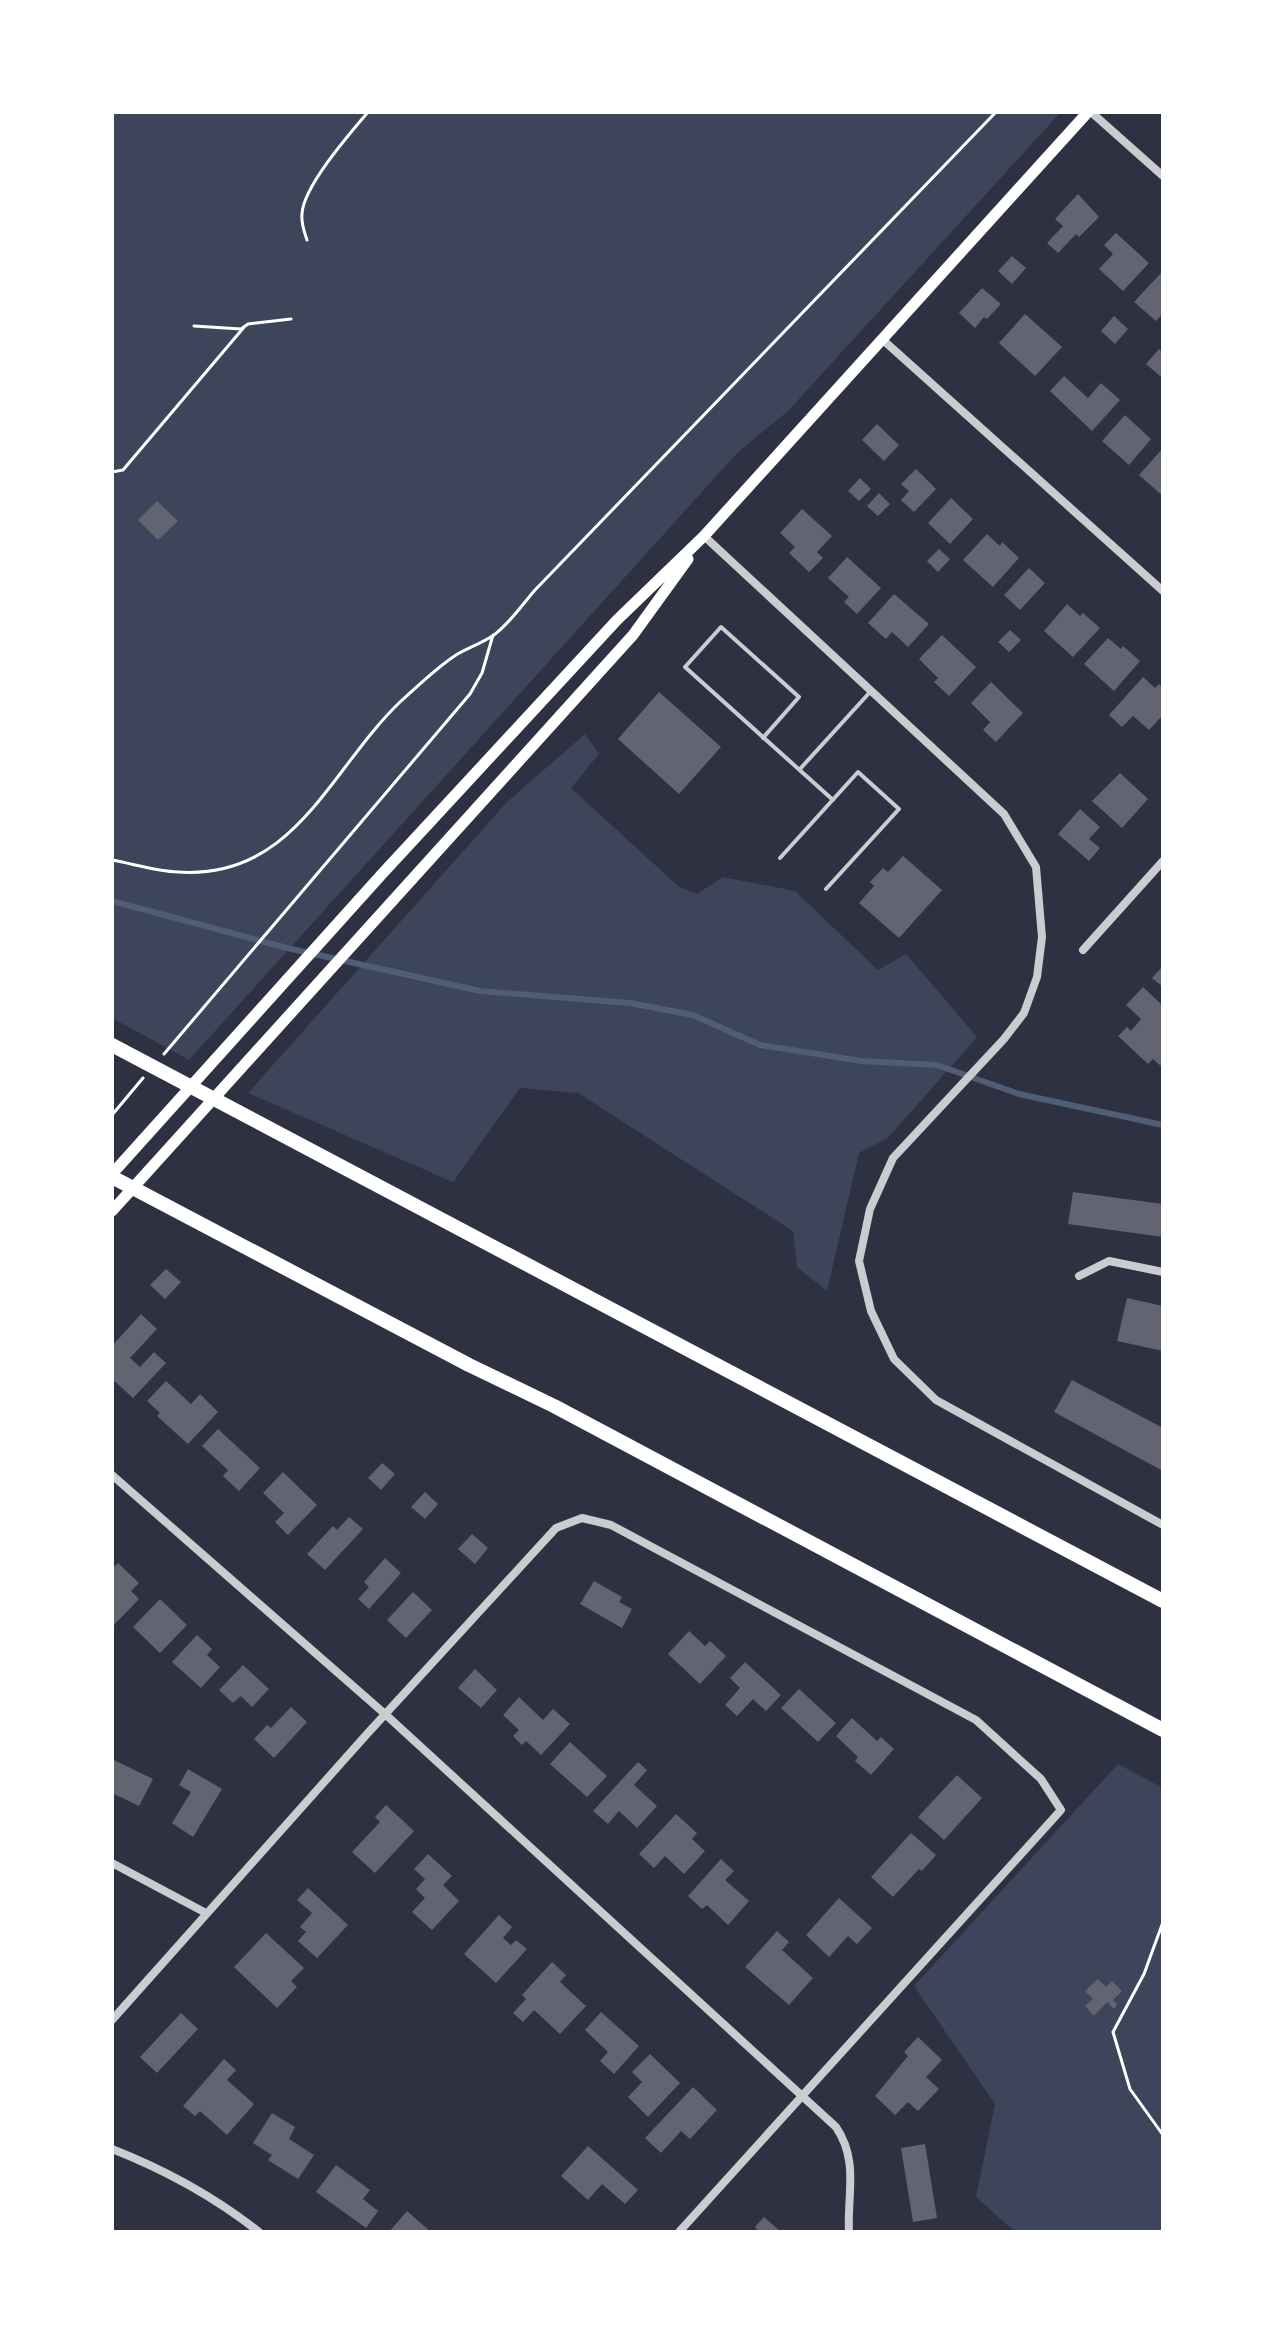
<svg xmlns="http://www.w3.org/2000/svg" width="1275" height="2344" font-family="Jost,sans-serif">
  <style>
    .green { fill: #3c4559 }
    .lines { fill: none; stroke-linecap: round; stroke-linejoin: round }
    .stream { stroke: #4f5d75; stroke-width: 6 }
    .building { fill: #626471 }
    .path { stroke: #fff; stroke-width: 3 }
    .service { stroke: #caccd0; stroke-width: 4 }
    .minor { stroke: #caccd0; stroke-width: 8 }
    .secondary { stroke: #fff; stroke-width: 11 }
    .motorway { stroke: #fff; stroke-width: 14 }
  </style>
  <rect width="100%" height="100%" fill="#2d3142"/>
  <path class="green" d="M112 112H1061L788 411 738 452 189 1060 112 1018Z
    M585 734 599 754 571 788 678 886 697 894 723 877 795 891 878 970 906 954 977 1037 888 1138 859 1153 827 1291 797 1267 793 1231 578 1093 520 1088 453 1182 248 1093 507 802Z
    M1118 1764 1163 1788V2232H1015L976 2197 995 2104 914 1986Z"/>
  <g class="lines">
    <path class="stream" d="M112 901 287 948 480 991 630 1003 693 1015 760 1045 861 1061 937 1065 1019 1094 1163 1125"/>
  </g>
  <path class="building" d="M1078 194 1099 217 1079 237 1076 234 1058 253 1047 243 1063 226 1055 219Z
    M1116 233 1149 263 1123 291 1099 269 1113 254 1104 245Z
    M1012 256 1026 268 1012 284 998 271Z
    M1161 273 1163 275V313L1156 321 1134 302Z
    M982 288 1001 304 987 319 984 317 975 328 959 313Z
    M1025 314 1062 347 1035 376 999 343Z
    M1114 316 1128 329 1115 344 1101 331Z
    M1159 349 1163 353V373L1160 376 1146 364Z
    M1064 376 1088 398 1101 383 1120 400 1092 431 1050 391Z
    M1125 415 1151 439 1129 465 1102 441Z
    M877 424 899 445 884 461 862 440Z
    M1163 448V496L1139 475Z
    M916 469 936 489 914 512 901 500 909 491 901 484Z
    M860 478 871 489 859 501 848 491Z
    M879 493 890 504 878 516 867 506Z
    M951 498 973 519 950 544 928 523Z
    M157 501 178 521 158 540 138 520Z
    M802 509 832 536 817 552 823 558 809 572 789 553 795 547 780 533Z
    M987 534 1000 546 1002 542 1019 558 993 587 963 560Z
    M939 549 950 559 938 572 927 561Z
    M847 557 881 588 857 614 844 602 849 597 828 578Z
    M1029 568 1045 583 1020 610 1004 595Z
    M894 594 929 624 908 647 892 632 886 639 868 623Z
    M1067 604 1080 616 1083 613 1100 628 1073 657 1044 631Z
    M1010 630 1021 640 1009 652 998 642Z
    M942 635 976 667 949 696 934 682 938 678 919 659Z
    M1108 638 1121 649 1123 646 1140 661 1114 691 1084 664Z
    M1143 677 1155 688 1159 684 1163 688V715L1149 730 1133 716 1122 727 1109 715Z
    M991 682 1023 713 996 742 983 730 990 722 971 703Z
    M659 692 721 747 679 794 618 739Z
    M1120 773 1148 799 1122 828 1092 801Z
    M1080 809 1100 827 1089 839 1100 848 1089 861 1058 834Z
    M903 856 942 890 899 938 859 903 874 886 870 882 883 868 888 872Z
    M1163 966V987L1152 978Z
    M1143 987 1163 1006V1068L1153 1059 1148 1064 1118 1036 1127 1027 1131 1031 1141 1019 1126 1005Z
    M1073 1192 1163 1204V1237L1068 1224Z
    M166 1269 181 1282 165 1299 150 1285Z
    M1127 1298 1163 1306V1351L1117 1341Z
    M141 1314 157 1329 130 1358 140 1367 154 1352 166 1363 133 1398 112 1379V1346Z
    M1072 1380 1163 1428V1471L1054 1412Z
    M166 1381 191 1404 200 1394 218 1412 188 1444 157 1416 160 1413 147 1401Z
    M218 1429 260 1468 239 1491 223 1476 228 1470 202 1446Z
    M382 1463 395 1474 381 1490 368 1478Z
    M283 1472 317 1505 288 1535 275 1522 284 1513 263 1493Z
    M425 1492 438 1504 425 1519 411 1507Z
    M349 1517 363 1529 325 1570 307 1554 333 1526 337 1530Z
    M472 1534 488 1548 475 1564 458 1549Z
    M385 1558 401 1573 369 1609 358 1599 369 1587 364 1582Z
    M118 1563 139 1583 131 1591 139 1599 112 1627V1569Z
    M594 1581 622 1597 619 1602 632 1609 622 1628 580 1604Z
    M413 1592 432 1610 406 1638 387 1620Z
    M160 1599 187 1625 160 1653 133 1627Z
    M689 1631 705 1646 710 1641 726 1656 700 1684 668 1654Z
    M197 1635 212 1649 207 1655 220 1667 201 1688 172 1662Z
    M745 1662 781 1695 766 1711 753 1699 737 1716 725 1705 740 1688 730 1678Z
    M243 1665 269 1689 252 1707 241 1696 233 1703 219 1690Z
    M475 1669 497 1690 481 1708 458 1688Z
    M799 1689 836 1723 818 1742 781 1708Z
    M519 1697 543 1720 553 1709 570 1724 541 1755 526 1741 522 1745 513 1736 519 1730 503 1715Z
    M291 1707 307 1722 274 1758 254 1739 267 1725 271 1728Z
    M852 1718 877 1741 881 1737 894 1749 871 1775 855 1761 858 1757 836 1736Z
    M570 1742 607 1776 587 1797 550 1764Z
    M112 1759 153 1779 139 1806 112 1793Z
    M638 1762 647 1770 634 1785 657 1806 637 1828 619 1811 608 1824 593 1811Z
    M188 1769 222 1789 193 1837 172 1823 191 1792 179 1785Z
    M957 1775 982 1798 944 1840 918 1817Z
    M386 1805 414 1831 375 1873 352 1852 380 1822 375 1817Z
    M676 1814 697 1833 692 1839 705 1851 684 1874 665 1856 654 1868 639 1854Z
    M911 1833 936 1855 922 1871 919 1869 893 1897 871 1877Z
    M428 1854 452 1876 443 1885 459 1901 432 1930 412 1912 425 1898 416 1889 425 1879 414 1869Z
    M721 1859 734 1871 725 1880 749 1901 728 1925 707 1905 702 1909 688 1896Z
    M308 1888 348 1925 317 1958 298 1941 306 1932 300 1927 312 1913 297 1900Z
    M839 1898 872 1928 857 1944 848 1936 829 1957 806 1935Z
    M499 1915 512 1927 503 1938 511 1945 516 1940 527 1949 496 1983 464 1954Z
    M777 1931 789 1942 782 1950 813 1978 789 2005 745 1967Z
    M266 1933 304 1968 291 1981 297 1987 277 2008 234 1967Z
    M552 1962 566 1975 560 1982 586 2006 560 2034 534 2010 523 2022 513 2013 526 1999 522 1995Z
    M1098 1979 1106 1987 1112 1981 1122 1991 1113 2000 1117 2005 1114 2009 1107 2002 1094 2016 1085 2006 1093 1999 1085 1991Z
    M601 2012 639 2046 614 2074 600 2061 608 2052 585 2030Z
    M181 2013 198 2029 157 2073 140 2057Z
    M918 2037 942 2060 926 2077 939 2089 918 2111 908 2102 895 2115 875 2096 908 2056 904 2052Z
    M650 2054 680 2083 648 2117 628 2097 642 2082 632 2072Z
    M224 2059 236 2070 227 2080 254 2104 227 2135 200 2111 195 2116 183 2106Z
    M693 2087 717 2110 690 2139 681 2131 661 2153 645 2138Z
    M272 2113 295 2127 289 2139 314 2155 298 2179 268 2160 272 2155 253 2143Z
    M925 2144 937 2218 913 2222 901 2148Z
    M588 2146 638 2190 625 2204 602 2184 588 2200 561 2176Z
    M336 2165 370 2190 363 2199 378 2211 366 2228 316 2192Z
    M407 2211 431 2232H389Z
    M764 2217 781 2232H756L758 2230 755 2227Z"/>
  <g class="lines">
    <path class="path" d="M307 240C304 231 301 224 302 214 303 187 350 133 368 112
      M194 326 241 329 248 324 291 319
      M112 472 123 470 245 326
      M112 860C134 864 156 871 178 872 295 880 329 770 400 702 418 686 436 668 456 655 468 648 482 643 494 635 510 623 522 605 535 590L996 112
      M164 1054 470 694 482 673 493 635
      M112 1115 143 1078
      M1163 1865V1874
      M1163 1922 1144 1974 1113 2032 1130 2089 1163 2135"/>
    <path class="service" d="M763 738 799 697 721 627 685 667 833 800
      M800 769 871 691
      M780 858 858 772 899 809 826 889"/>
    <path class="minor" d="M1091 112 1163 176
      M883 340 1163 591
      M704 536 1004 814 1036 867 1042 937 1037 977 1024 1013 1004 1039 893 1158 870 1209 859 1261 871 1311 894 1359 936 1400 1163 1525
      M1083 950 1163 861
      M1079 1276 1109 1261 1163 1272
      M112 1475 385 1714 836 2127C859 2161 847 2194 849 2232
      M112 1863 206 1913
      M112 2020 367 1734 556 1528 582 1518 611 1525 976 1720 1041 1779 1061 1810 679 2232
      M112 2149C163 2169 216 2198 259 2232"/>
    <path class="secondary" d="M112 1174 382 874 617 620 704 536 1088 112
      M112 1211 633 635 688 559"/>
    <path class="motorway" d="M112 1045 1163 1601
      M112 1177 469 1365 554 1406 1163 1730"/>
  </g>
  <rect width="1275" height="2344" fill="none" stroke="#ffffff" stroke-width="228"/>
</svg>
